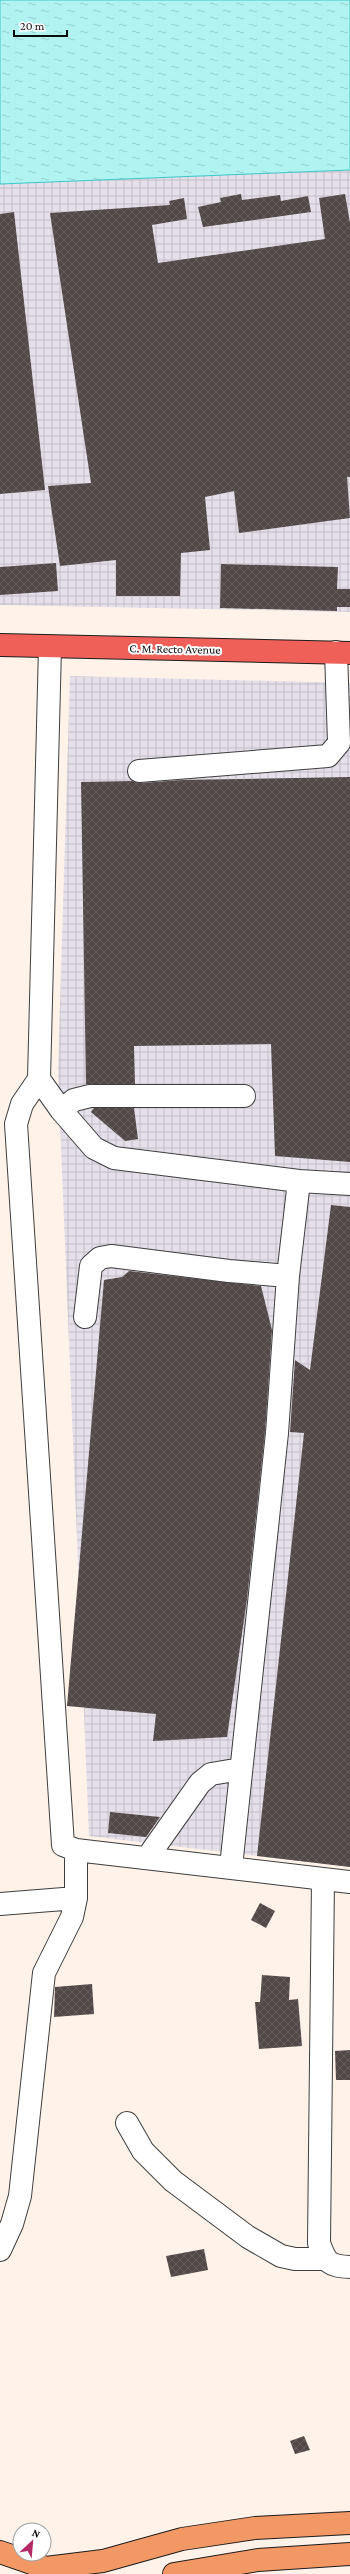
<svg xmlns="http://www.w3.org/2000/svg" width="350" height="2574" font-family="'Crimson Pro',serif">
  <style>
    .industrial { fill: url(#industrial-grid) }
    .water { fill: url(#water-ripples); stroke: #3bc6c6 }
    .building { fill: url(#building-cross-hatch) }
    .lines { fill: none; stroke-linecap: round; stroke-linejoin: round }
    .minor-casing { stroke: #3e3e3e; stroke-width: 24 }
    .major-casing { stroke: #1c1c1c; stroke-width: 24 }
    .highway-casing { stroke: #1c1c1c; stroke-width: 24 }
    .minor { stroke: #fff; stroke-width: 22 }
    .major { stroke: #f29865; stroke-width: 22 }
    .highway { stroke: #ee6058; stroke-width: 22 }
    .labels { text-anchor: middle; stroke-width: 4; stroke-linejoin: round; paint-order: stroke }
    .street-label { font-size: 12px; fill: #0b0b0b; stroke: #fff }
  </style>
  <defs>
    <pattern id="industrial-grid" width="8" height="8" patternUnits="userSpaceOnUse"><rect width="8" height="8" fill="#e4dfe9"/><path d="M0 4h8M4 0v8" fill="none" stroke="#c2bec6"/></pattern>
    <pattern id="water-ripples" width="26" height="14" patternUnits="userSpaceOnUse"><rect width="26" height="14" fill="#b0f3f1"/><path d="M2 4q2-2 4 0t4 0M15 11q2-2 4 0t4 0" fill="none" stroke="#96cfcd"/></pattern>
    <pattern id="building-cross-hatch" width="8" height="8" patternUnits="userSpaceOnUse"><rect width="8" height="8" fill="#534848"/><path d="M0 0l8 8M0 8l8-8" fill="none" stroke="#675e5e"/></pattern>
  </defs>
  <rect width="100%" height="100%" fill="#fef2e9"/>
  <path class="industrial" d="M350 170V612L0 605V184Z
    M70 676 350 683V1867L89 1836 58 1072Z"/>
  <path class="water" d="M0 0H350V170L0 184Z"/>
  <path class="building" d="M241 194 242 200 280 195 281 201 308 196 311 212 203 227 198 207 221 202 220 198Z
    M345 194 350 223V477H347L350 518 239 533 234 491 205 497 210 550 181 553 180 596H116V560L60 566 48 486 91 483 50 213 170 205 169 201 184 198 187 219 152 225 158 263 325 239 319 198Z
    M14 212 45 490 0 494V214Z
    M56 563 58 591 0 595V567Z
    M221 564 338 567 337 589H350V607H337V611L220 608Z
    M350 777V1162L275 1156 271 1044 134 1046 135 1084H86L81 782 132 781 140 783 183 780Z
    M94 1108H134L138 1139 125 1141 91 1112Z
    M331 1205 350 1207V1867L257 1856 304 1433 290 1432 295 1360 310 1370Z
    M129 1271 261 1286 272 1330 265 1432 247 1599 227 1737 153 1741 156 1714 67 1706 104 1280 122 1277Z
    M110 1812 160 1817 146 1837 108 1833Z
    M260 1903 275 1911 266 1928 251 1920Z
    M262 1975 290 1977 289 2000 298 1999 302 2046 259 2049 255 2002H260Z
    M92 1984 94 2014 54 2017 55 1987Z
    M350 2050V2080H336L335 2051Z
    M204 2249 208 2270 171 2277 166 2256Z
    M304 2436 310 2450 295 2454 290 2441Z"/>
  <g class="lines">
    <g class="minor-casing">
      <path id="minor" d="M50 647 39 1079 61 1110 94 1148 114 1158 299 1181 350 1184
        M139 771 328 756 339 743 336 652
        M39 1079 22 1104 16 1124 63 1845 76 1850 350 1882
        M61 1110 74 1100 90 1096H244
        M85 1317 91 1266 100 1258 111 1256 229 1271 288 1276
        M147 1858 200 1783 211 1774 241 1769
        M231 1867 277 1433 288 1276 299 1181
        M323 1879 319 2243C326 2263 329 2266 350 2267
        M0 1904 76 1898
        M127 2123 143 2151 173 2181 248 2237 281 2256 295 2259H324
        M0 2250 12 2224 20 2196 44 1973 72 1917 76 1898V1850"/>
    </g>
    <g class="major-casing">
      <path id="major" d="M0 2552 46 2568 103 2561 182 2539 255 2528 350 2523
        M174 2574 258 2560 350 2554"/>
    </g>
    <g class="highway-casing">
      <path id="highway" d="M0 645 350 653"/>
    </g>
    <use href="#minor" class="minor"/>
    <use href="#major" class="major"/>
    <use href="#highway" class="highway"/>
  </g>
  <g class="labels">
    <g class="street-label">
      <text transform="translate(175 649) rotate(1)" y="4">C. M. Recto Avenue</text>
    </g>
  </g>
  <g transform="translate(32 2542) rotate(26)"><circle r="19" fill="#ffffff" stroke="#9d9d9d"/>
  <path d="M0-3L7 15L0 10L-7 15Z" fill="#b32a67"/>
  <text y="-6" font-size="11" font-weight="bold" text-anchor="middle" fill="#0b0b0b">N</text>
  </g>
  <path d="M14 30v6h53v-6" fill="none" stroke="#0b0b0b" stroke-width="2"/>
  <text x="20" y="30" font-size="12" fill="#0b0b0b" stroke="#ffffff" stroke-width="3" paint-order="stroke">20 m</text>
</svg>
